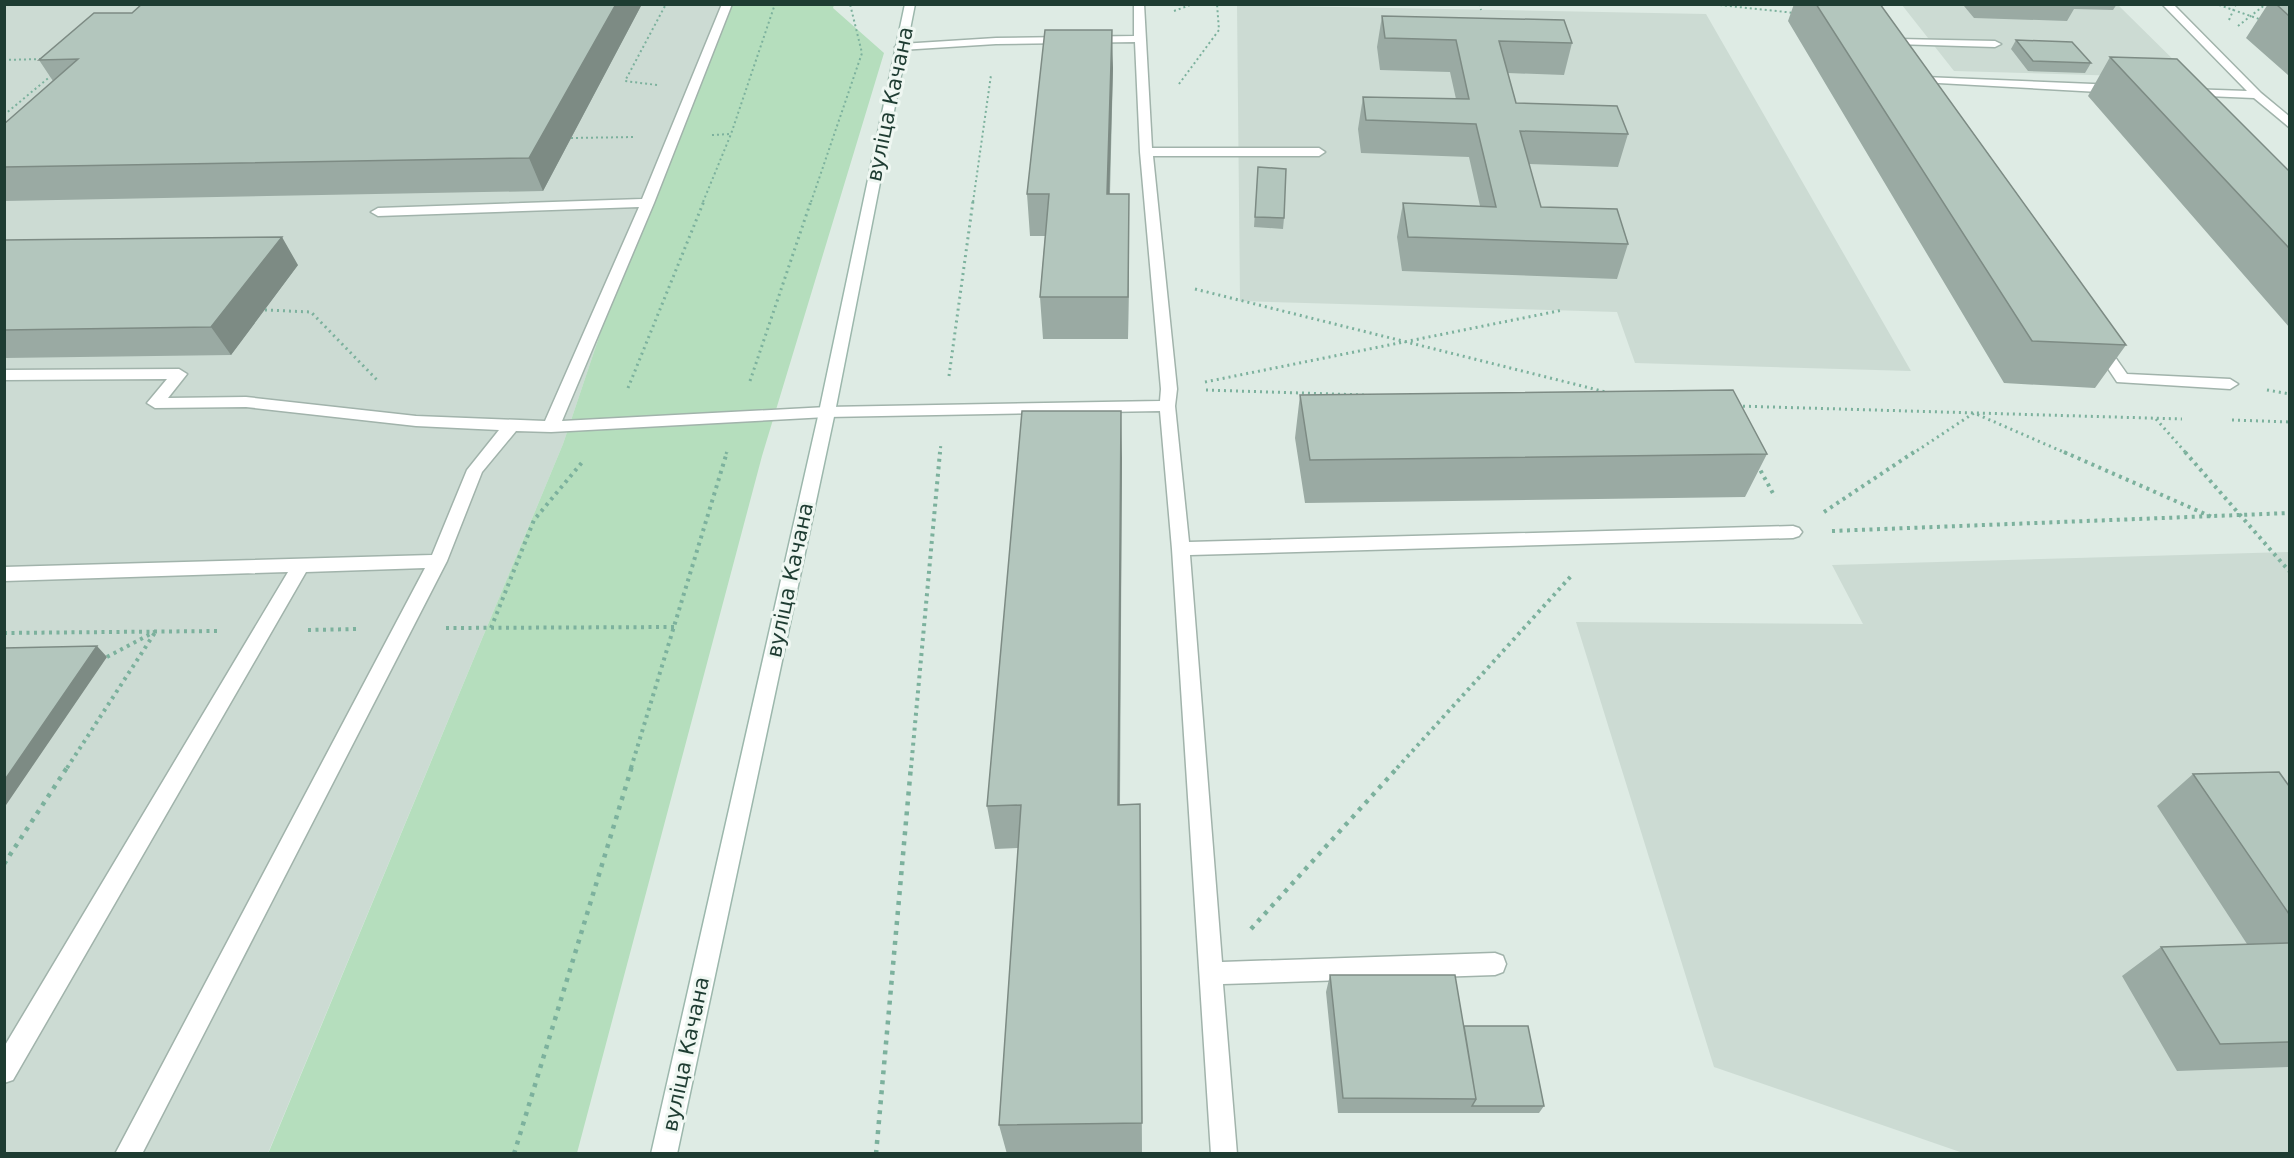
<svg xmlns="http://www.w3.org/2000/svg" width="2294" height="1158" font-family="'DejaVu Sans',sans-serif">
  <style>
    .built { fill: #ccdbd3 }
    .green { fill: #b5debd }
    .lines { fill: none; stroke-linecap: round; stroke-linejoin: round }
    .lane-casing { stroke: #a1b3ab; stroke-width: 3 }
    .secondary-casing { stroke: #9cb7ac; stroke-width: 3 }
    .path-far3 { stroke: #7cb19d; stroke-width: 2; stroke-dasharray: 2 3; stroke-linecap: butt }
    .path-far2 { stroke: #7cb19d; stroke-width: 3; stroke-dasharray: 2 4; stroke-linecap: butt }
    .path-far1 { stroke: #7cb19d; stroke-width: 4; stroke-dasharray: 3 4.5; stroke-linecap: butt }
    .path { stroke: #7cb19d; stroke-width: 4.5; stroke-dasharray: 4 6; stroke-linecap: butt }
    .lane { fill: #fff; fill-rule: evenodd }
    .secondary { fill: #fff; fill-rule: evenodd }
    .wall { fill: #9aaaa3 }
    .shaded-wall { fill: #7d8b84 }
    .building { fill: #b3c6bd; stroke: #7d8b84; stroke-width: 1.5 }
    .labels { text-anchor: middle; stroke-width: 6; stroke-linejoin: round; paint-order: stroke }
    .street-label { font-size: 21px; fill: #1e3c32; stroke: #eff7f2 }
  </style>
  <rect width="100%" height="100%" fill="#deebe4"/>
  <path class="built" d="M5 5H730L636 227 563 444 268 1153 5 1154Z
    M1237 5 1706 14 1911 371 1635 363 1617 312 1240 301Z
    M1902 5H2118L2192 78 1954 71Z
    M2289 552V1153H1963L1714 1067 1576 622 1863 624 1832 565Z"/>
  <path class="green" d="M730 5H834L833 8 884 53 762 456 577 1153 268 1154 563 444 636 227Z"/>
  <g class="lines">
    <g class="lane-casing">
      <path id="lane" d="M722 4H732L654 203 562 421 827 407 1160 401 1161 389 1140 152 1135 42 996 44 901 50 895 47 901 44 996 38 1134 36V4H1144L1152 148H1319L1325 152 1319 156H1153L1177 389 1175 406 1189 542 1793 526 1799 528 1802 532 1799 536 1793 538 1190 555 1222 962 1495 953 1503 956 1506 964 1503 972 1495 975 1223 984 1237 1154H1211L1172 549 1160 411 827 417 551 432 516 431 482 472 447 561 142 1154H115L425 568 306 572 13 1080 4 1083V1047L288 572 4 581V567L432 555 467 470 499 430 416 426 246 407 155 408 147 403 167 379 4 380V370L179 369 187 374 168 398 246 397 416 416 545 421 639 207 378 216 371 212 378 208 642 199Z
        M2162 4H2173L2261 93 2290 117V128L2254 98 2183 95V91L2187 89 2247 91Z
        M1898 39 1995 41 2001 44 1995 47 1894 44 1892 42Z
        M1924 77 2117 85 2123 89 2117 93 1920 82V78Z
        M2098 338 2103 340 2127 374 2230 379 2238 384 2230 389 2117 382 2091 343Z"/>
    </g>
    <g class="secondary-casing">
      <path id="secondary" d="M905 4H915L835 412 677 1154H651L819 412Z"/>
    </g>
    <path class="path-far3" d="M1480 4 1481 10
      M1710 4 1795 13
      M2219 5 2262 20
      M1174 11 1193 4
      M2229 20 2236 4
      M2238 26 2266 4
      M4 60 43 59
      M1179 84 1219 30 1217 4
      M657 85 625 81 666 4
      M4 115 52 75
      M712 135 731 134
      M571 138 636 137
      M703 202 731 134 775 4
      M811 202 862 53 850 4
      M973 202 991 75"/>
    <path class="path-far2" d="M1195 289 1610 393
      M265 310 311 312 378 381
      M949 376 973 201
      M750 381 811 201
      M1205 382 1563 310
      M628 388 704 201
      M1206 390 1364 395
      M2267 390 2290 394
      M1737 406 2182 419
      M2156 419 2187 454
      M2232 420 2290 422
      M726 454 727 451
      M940 454 941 443
      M1912 454 1974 413 2068 454"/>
    <path class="path-far1" d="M2064 452 2212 517
      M2185 452 2290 572
      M1757 464 1775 497
      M1824 512 1914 452
      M1832 531 2290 513
      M446 628 674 627
      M491 628 534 520 584 460
      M308 630 358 629
      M4 633 217 631
      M107 657 156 631
      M67 768 156 631
      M631 768 727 452
      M911 768 940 452
      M1397 768 1572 575"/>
    <path class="path" d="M4 864 68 766
      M1251 929 1399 766
      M514 1154 632 766
      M876 1154 911 766"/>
    <use href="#lane" class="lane"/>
    <use href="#secondary" class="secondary"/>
  </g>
  <path class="wall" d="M142 4H642L543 191 4 201V124L53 81 39 60 132 13Z
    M1042 4H1100L1099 6Z
    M1794 4H1880L2126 345 2095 388 2004 383 1788 21Z
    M1938 4H2117L2113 10 2074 9 2067 21 1974 18 1964 6Z
    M2268 4H2289V76L2246 38Z
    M1382 16 1572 43 1564 75 1508 73 1516 103 1628 134 1618 167 1529 164 1541 207 1628 244 1617 279 1402 271 1397 237 1403 203 1480 206 1469 157 1361 153 1358 129 1363 97 1456 99 1450 72 1380 70 1377 47Z
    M2016 40 2091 63 2085 73 2028 71 2011 49Z
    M2110 57 2289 171V327L2088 96Z
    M1113 68 1110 194 1129 235 1128 339H1043L1040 297 1045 236H1030L1027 194Z
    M1258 167 1284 218 1283 229 1254 227Z
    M4 240 298 265 231 355 4 358Z
    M1300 395 1767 454 1745 497 1305 503 1295 438Z
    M1122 458 1120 805 1140 804 1142 1154H1007L999 1125 1018 848 995 849 987 806Z
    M2193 774 2289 786V1067L2177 1071 2122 976 2161 947 2247 944 2157 806Z
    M1330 975 1464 1026 1544 1106 1539 1113H1338L1326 992Z"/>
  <path class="shaded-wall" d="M616 4H642L543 191 529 158Z
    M1112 30 1113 68 1108 235 1107 194Z
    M1129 194V235L1128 339V297Z
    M282 237 298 265 231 355 211 327Z
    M1121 411 1122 458 1119 848 1118 805Z
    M97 646 107 657 4 808V781Z"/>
  <path class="building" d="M142 4H616L529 158 4 167V124L78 59 39 60 94 13H132Z
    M1816 4H1880L2126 345 2032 341Z
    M2276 4H2289V16Z
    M1382 16 1564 20 1572 43 1499 41 1516 103 1617 106 1628 134 1520 131 1541 207 1617 209 1628 244 1408 237 1403 203 1496 207 1476 124 1366 120 1363 97 1469 99 1456 40 1385 38Z
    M1045 30H1112L1107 194H1129L1128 297H1040L1049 194H1027Z
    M2016 40 2072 42 2091 63 2033 61Z
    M2110 57 2177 59 2289 171V248Z
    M1258 167 1286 169 1284 218 1255 217Z
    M282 237 211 327 4 330V240Z
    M1733 390 1767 454 1310 460 1300 395Z
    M1022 411H1121L1118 805 1140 804 1142 1123 999 1125 1021 805 987 806Z
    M97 646 4 781V648Z
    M2279 772 2289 786V914L2193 774Z
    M2289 943V1042L2220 1044 2161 947Z
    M1330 975H1455L1476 1099 1343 1098Z
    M1464 1026H1528L1544 1106H1472L1476 1099Z"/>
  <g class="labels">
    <g class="street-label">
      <text transform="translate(890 104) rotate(-78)" y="7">вуліца Качана</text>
      <text transform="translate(790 580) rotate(-78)" y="7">вуліца Качана</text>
      <text transform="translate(686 1054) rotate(-78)" y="7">вуліца Качана</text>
    </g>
  </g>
  <rect width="2294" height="1158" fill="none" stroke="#1e3c32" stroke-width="12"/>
</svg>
